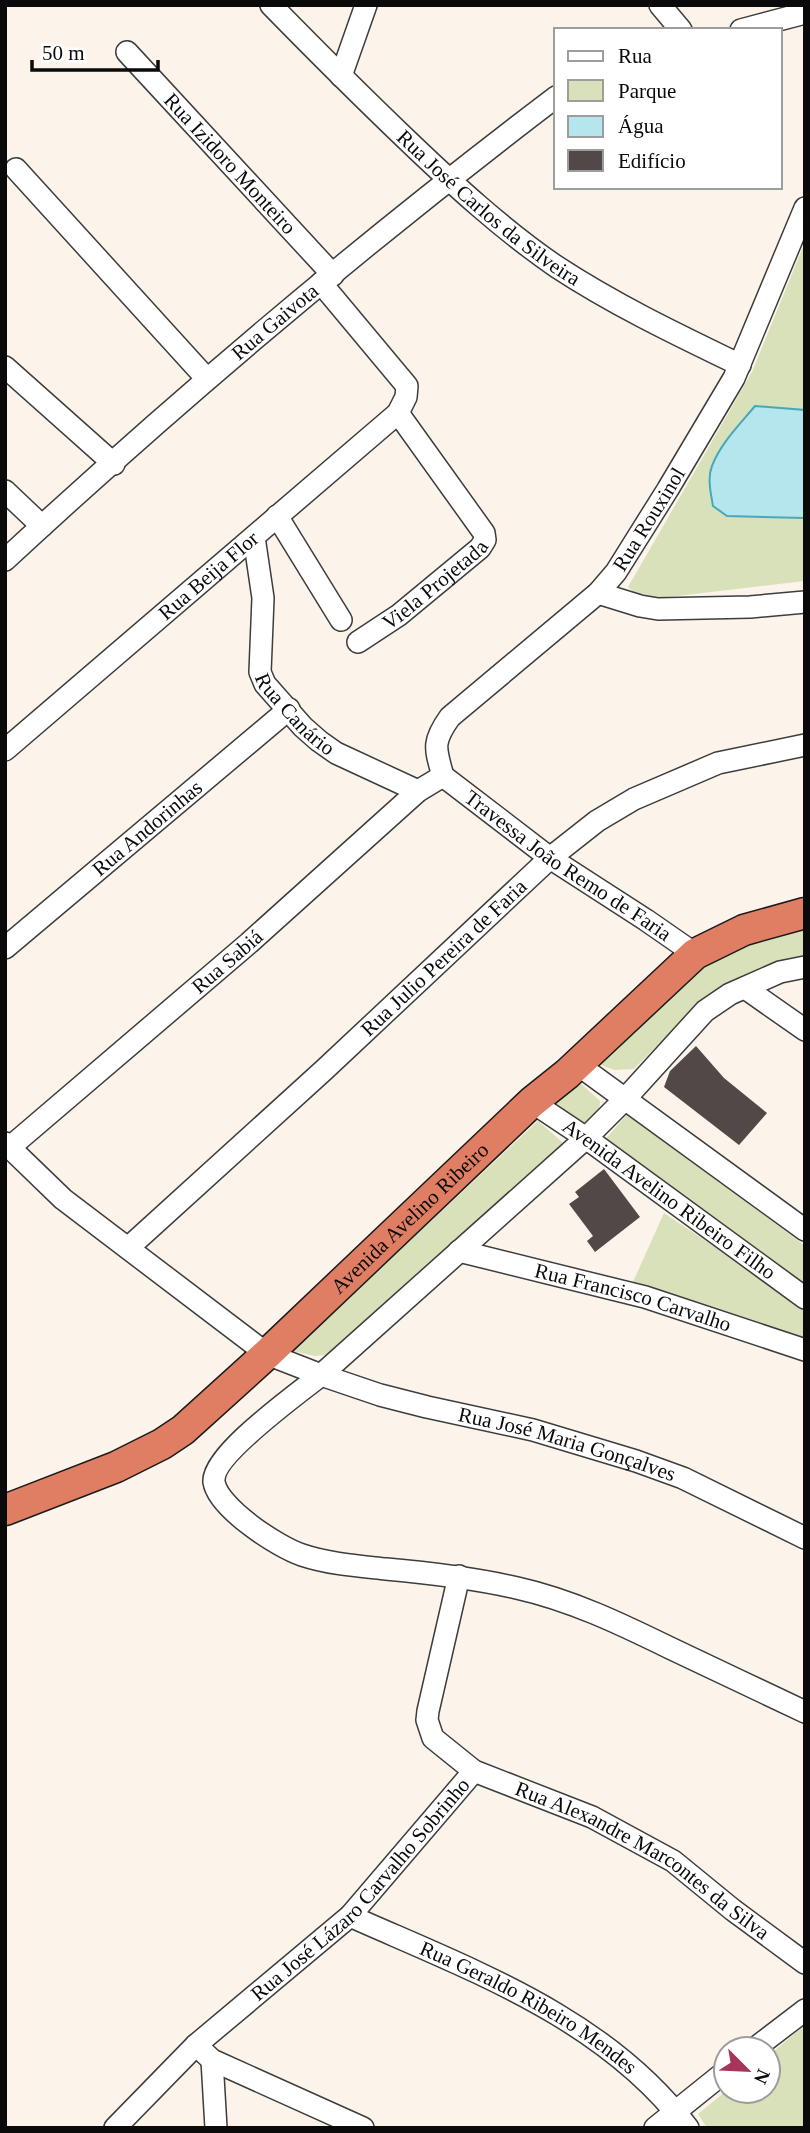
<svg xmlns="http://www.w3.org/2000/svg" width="810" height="2133" font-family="Georgia,serif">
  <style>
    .green { fill: #d8e1b9 }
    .water { fill: #b5e6ed; stroke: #46a8ba; stroke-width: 2 }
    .building { fill: #514948 }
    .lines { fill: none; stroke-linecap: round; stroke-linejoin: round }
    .minor-casing { stroke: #3d3d3d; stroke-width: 24 }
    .highway-casing { stroke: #1b1b1b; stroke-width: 33 }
    .minor { stroke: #fff; stroke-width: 21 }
    .highway { stroke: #e07e64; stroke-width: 30 }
    .labels { text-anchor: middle; stroke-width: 7; stroke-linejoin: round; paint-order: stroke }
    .street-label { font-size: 21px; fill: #0a0a0a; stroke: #fff }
  </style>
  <rect width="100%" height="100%" fill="#fcf4ea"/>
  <path class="green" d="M805 242V410L755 406 711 468 710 486 713 506 727 516 805 518V581L643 600 628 587 752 372Z
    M805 925V956C724 972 689 1014 634 1069L614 1070 599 1064C645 1020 688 967 748 943 767 936 786 931 805 925Z
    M577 1080 600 1101C600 1113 591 1123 579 1123L552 1104Z
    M629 1112 805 1246V1289L603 1142Z
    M538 1121 562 1142V1149L334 1354 315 1356 292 1351Z
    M664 1213 805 1307V1340L632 1284Z
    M805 2025 804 2128H707L698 2114 726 2091H768V2056Z"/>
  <path class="water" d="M755 406 805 410V518L727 516 713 506C711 494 707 478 712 466 720 444 740 424 755 406Z"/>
  <path class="building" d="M696 1046 724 1078 767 1113 739 1145 664 1087 670 1071Z
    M604 1169 640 1217 595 1252 587 1241 593 1236 569 1204 579 1197 575 1192Z"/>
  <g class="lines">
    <g class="minor-casing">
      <g id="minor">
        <path id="s1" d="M271 5C316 51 361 96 407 140 454 185 503 230 557 267 615 305 678 335 740 365"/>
        <path d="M660 5 681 30"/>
        <path d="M741 30 805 13"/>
        <path id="s2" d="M127 52 333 275"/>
        <path d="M341 76 366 5"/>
        <path d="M16 169 207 379"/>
        <path d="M5 367 114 464"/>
        <path d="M5 491 42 526"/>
        <path d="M277 516 341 620"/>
        <path id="s3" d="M254 537 263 598 260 672 265 684 303 727 319 741 336 753 418 791"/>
        <path id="s4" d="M5 560C181 397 365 242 556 97"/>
        <path d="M598 593 640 606 658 609 750 607 805 602"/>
        <path id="s5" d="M358 642 399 615 480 548 485 540 484 533 398 413"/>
        <path id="s6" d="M5 750 398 413 406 397 407 386 321 283"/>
        <path id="s7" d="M443 776C435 748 432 742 450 717L598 593 616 572 668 489 734 378 805 208"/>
        <path id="s8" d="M443 776 550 858 646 920 695 954"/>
        <path id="s9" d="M5 948 289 709"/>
        <path d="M745 988 805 1030"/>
        <path d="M577 1064 625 1099 705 1011 730 994 780 972 805 967"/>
        <path id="s10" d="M532 1102 586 1138 805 1298"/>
        <path d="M5 1143 63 1199 267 1354 321 1375C299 1393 211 1455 214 1482 218 1508 278 1547 302 1555 329 1564 358 1566 386 1569 430 1573 474 1578 517 1588 571 1600 621 1624 670 1648 715 1669 760 1691 805 1712"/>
        <path id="s11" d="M9 1148 249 943 418 791 443 776"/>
        <path id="s12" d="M805 1230 625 1099 586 1138 321 1375 380 1395 427 1407 533 1430 636 1461 683 1478 805 1538"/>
        <path id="s13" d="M128 1248 324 1070 550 858 597 821 634 799 718 763 805 745"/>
        <path id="s14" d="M459 1251 645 1297 805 1350"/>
        <path id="s15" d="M459 1576 428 1711 427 1720 433 1738 474 1771 592 1817 673 1861 733 1910 805 1963"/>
        <path id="s16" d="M350 1916C471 1970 606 2018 688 2128"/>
        <path d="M196 2045 212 2060 363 2128"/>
        <path d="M754 2049 805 2010"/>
        <path d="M212 2060 216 2128"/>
        <path id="s17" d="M115 2128 196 2045 350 1916 474 1771"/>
        <path d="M655 2128 726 2071"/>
      </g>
    </g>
    <g class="highway-casing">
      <g id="highway">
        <path id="s18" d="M5 1510 116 1467 162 1444 183 1430 267 1354 532 1102 567 1074 695 954 744 930 805 913"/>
      </g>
    </g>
    <use href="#minor" class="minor"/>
    <use href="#highway" class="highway"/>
  </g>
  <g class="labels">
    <g class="street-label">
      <text dy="7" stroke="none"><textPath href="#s2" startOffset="152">Rua Izidoro Monteiro</textPath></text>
      <text dy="7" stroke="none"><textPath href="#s1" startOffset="298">Rua José Carlos da Silveira</textPath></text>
      <text dy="7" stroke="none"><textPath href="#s4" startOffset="360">Rua Gaivota</textPath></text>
      <text dy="7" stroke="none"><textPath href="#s7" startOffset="346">Rua Rouxinol</textPath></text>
      <text dy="7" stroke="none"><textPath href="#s6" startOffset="268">Rua Beija Flor</textPath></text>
      <text dy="7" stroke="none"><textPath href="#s5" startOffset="96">Viela Projetada</textPath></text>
      <text dy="7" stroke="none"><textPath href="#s3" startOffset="191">Rua Canário</textPath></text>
      <text dy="7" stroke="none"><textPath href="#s9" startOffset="186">Rua Andorinhas</textPath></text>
      <text dy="7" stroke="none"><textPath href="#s8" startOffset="154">Travessa João Remo de Faria</textPath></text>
      <text dy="7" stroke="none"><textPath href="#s13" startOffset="429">Rua Julio Pereira de Faria</textPath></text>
      <text dy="7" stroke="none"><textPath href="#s11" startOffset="287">Rua Sabiá</textPath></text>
      <text dy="7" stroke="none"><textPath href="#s10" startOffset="168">Avenida Avelino Ribeiro Filho</textPath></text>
      <text dy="7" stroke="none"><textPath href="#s18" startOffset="506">Avenida Avelino Ribeiro</textPath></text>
      <text dy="7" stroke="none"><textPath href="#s14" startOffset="180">Rua Francisco Carvalho</textPath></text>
      <text dy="7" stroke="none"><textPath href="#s12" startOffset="889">Rua José Maria Gonçalves</textPath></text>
      <text dy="7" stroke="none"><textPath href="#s15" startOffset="411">Rua Alexandre Marcontes da Silva</textPath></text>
      <text dy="7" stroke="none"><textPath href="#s17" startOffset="343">Rua José Lázaro Carvalho Sobrinho</textPath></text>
      <text dy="7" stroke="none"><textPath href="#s16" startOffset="201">Rua Geraldo Ribeiro Mendes</textPath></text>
    </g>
  </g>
  <rect width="810" height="2133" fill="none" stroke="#0a0a0a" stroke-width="14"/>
  <rect x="554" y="28" width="228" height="161" fill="#ffffff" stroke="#9d9d9d" stroke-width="2"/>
  <rect x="568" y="51" width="35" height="10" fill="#ffffff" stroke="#9d9d9d" stroke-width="2"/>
  <text x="618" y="63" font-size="21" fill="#0a0a0a">Rua</text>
  <rect x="568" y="80" width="35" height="21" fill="#d8e1b9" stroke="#9d9d9d" stroke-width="2"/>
  <text x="618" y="98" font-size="21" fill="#0a0a0a">Parque</text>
  <rect x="568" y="116" width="35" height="21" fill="#b5e6ed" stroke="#9d9d9d" stroke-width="2"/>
  <text x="618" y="133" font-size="21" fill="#0a0a0a">Água</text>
  <rect x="568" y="150" width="35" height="21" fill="#514948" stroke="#9d9d9d" stroke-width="2"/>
  <text x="618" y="168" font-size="21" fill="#0a0a0a">Edifício</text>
  <g transform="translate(747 2070) rotate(114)"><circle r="33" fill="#ffffff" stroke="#9d9d9d" stroke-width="2"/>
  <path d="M0-5L12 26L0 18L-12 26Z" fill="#a63657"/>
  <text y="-10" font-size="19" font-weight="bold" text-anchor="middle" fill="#0a0a0a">N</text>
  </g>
  <path d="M32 60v10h126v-10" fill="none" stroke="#0a0a0a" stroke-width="3.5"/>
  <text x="42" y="60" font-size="21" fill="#0a0a0a" stroke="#ffffff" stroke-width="5" paint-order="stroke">50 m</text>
</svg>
